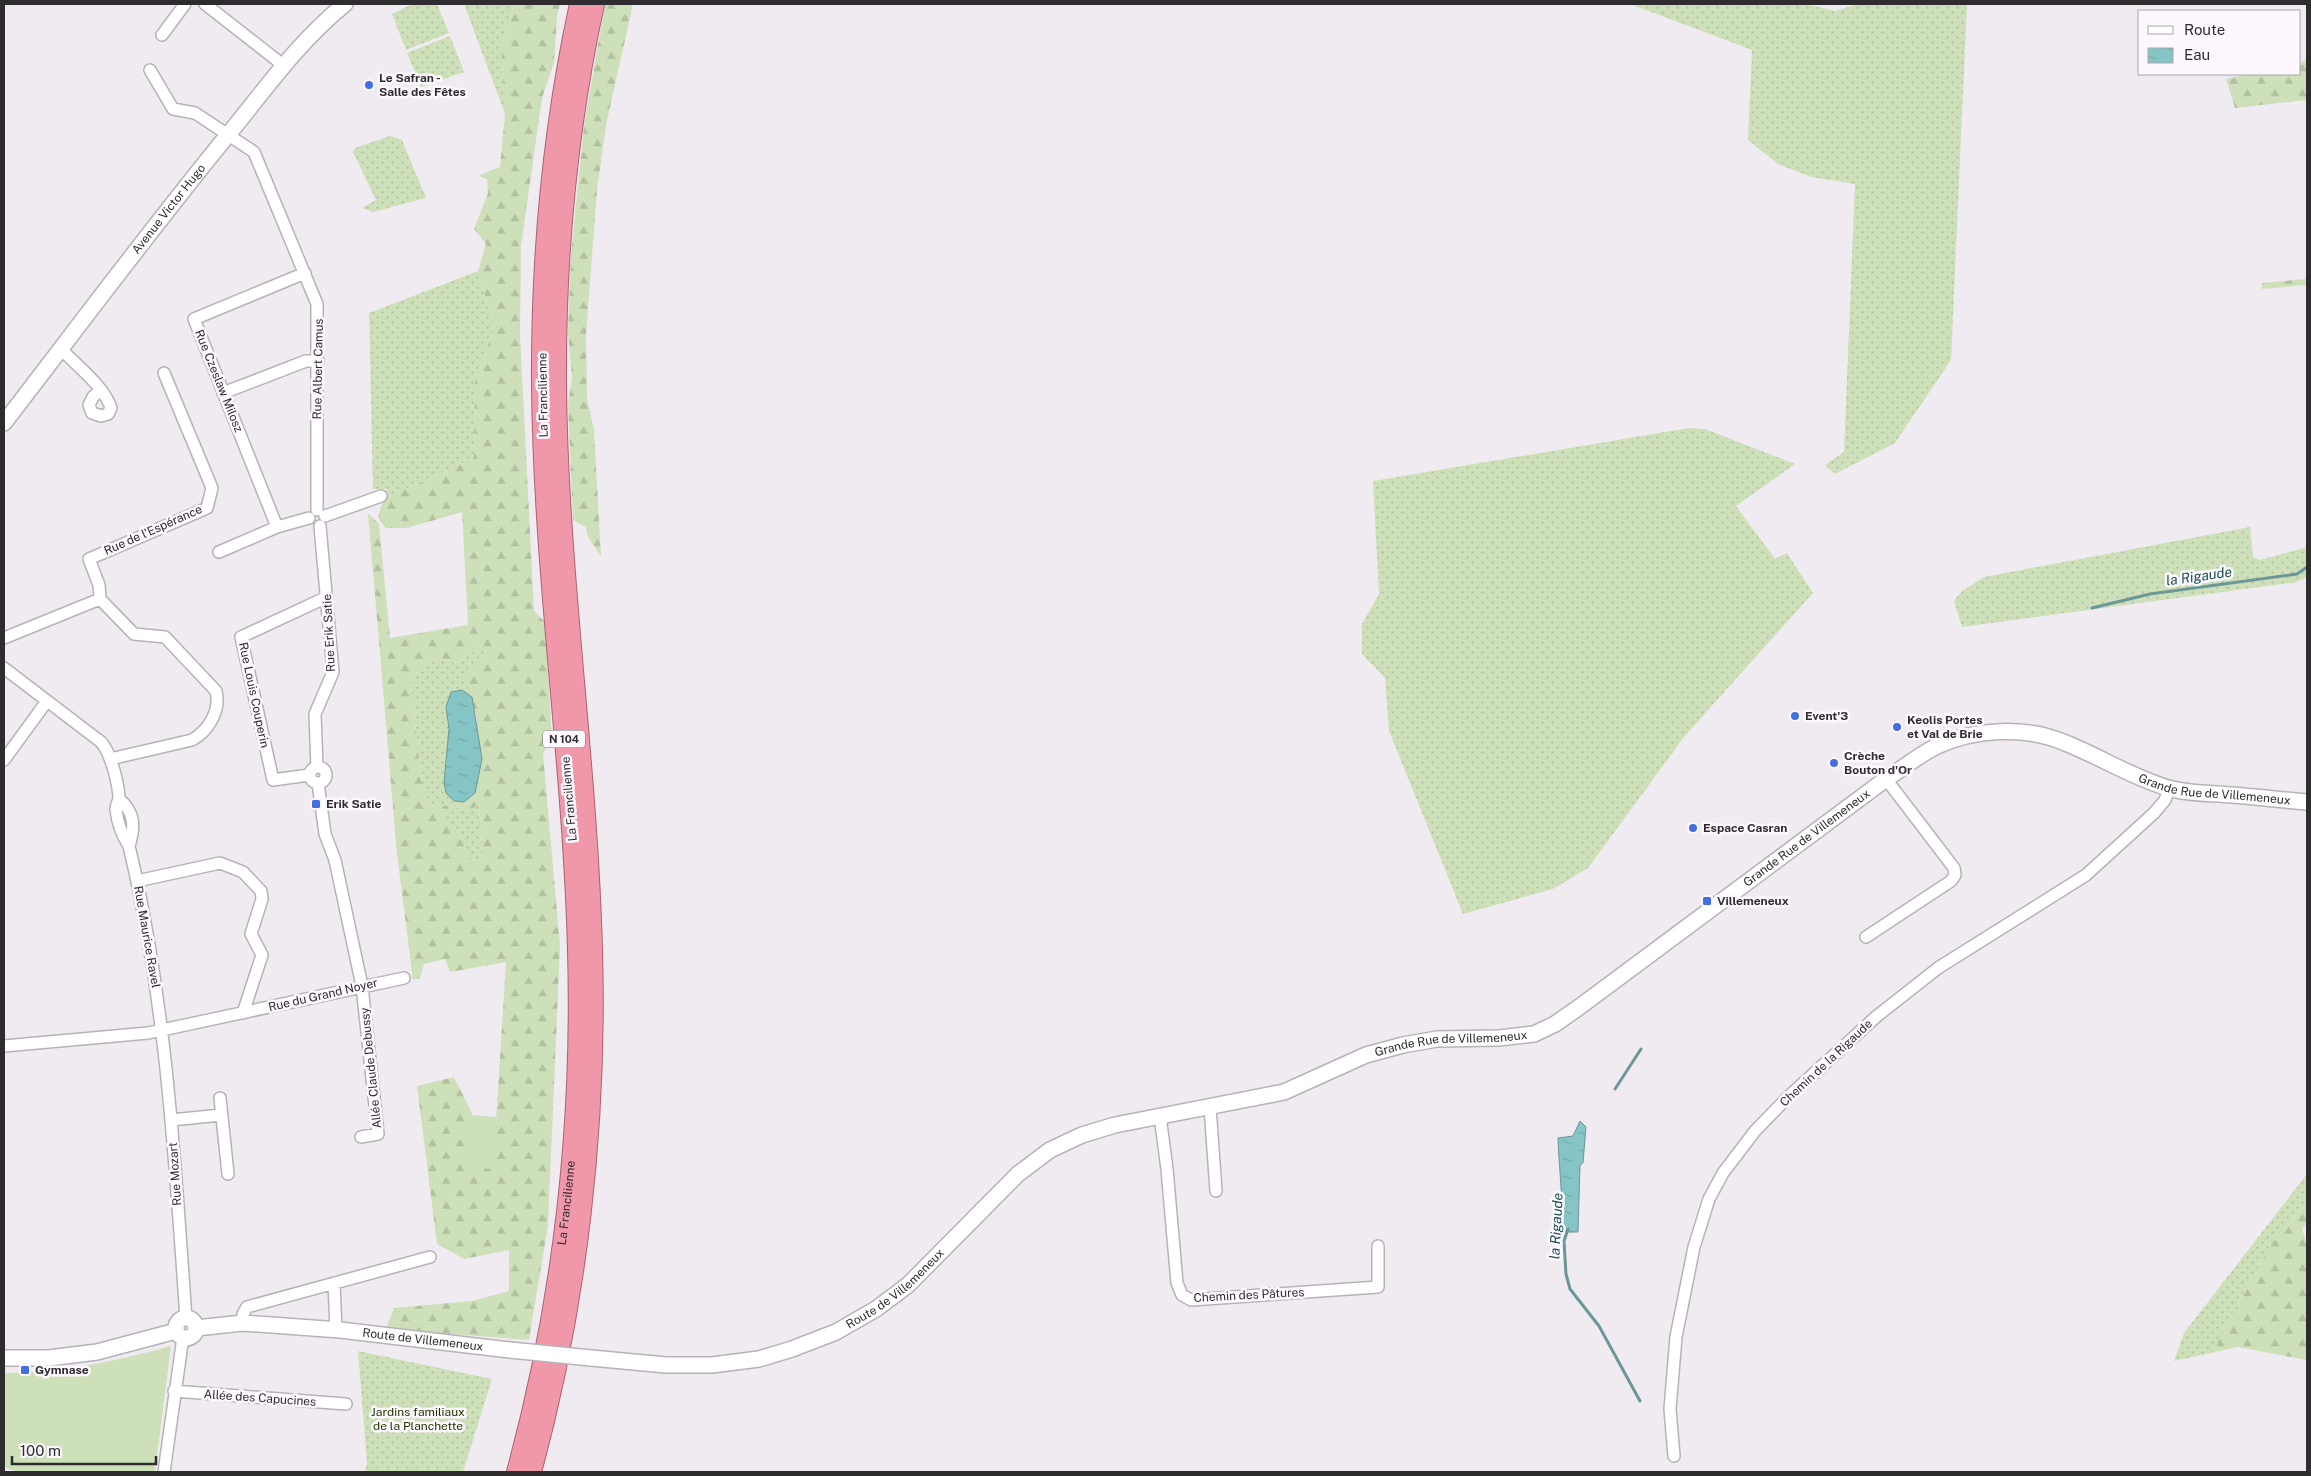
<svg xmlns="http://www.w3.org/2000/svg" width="2311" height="1476" font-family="'Public Sans',sans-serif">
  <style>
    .grass { fill: url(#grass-dots) }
    .forest { fill: url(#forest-firs); fill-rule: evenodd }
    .pitch { fill: #cee0ba }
    .water { fill: url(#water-ripples); stroke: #6c9798 }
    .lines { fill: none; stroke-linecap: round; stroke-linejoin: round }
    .stream { stroke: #6c9798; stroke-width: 3 }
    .minor-casing { stroke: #b7b2b8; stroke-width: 14 }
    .secondary-casing { stroke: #b7b2b8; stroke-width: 18 }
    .trunk-casing { stroke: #aa6271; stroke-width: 20 }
    .minor { stroke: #fff; stroke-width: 11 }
    .secondary { stroke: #fff; stroke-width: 15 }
    .trunk { stroke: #f098aa; stroke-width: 18 }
    .secondary-bridge-casing { stroke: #b7b2b8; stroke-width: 18; stroke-linecap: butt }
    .secondary-bridge { stroke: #fff; stroke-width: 15 }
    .poi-dot { fill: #426ee0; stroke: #fdf8fe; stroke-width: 2 }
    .labels { text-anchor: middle; stroke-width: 5; stroke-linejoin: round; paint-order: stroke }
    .shield { fill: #fdf8fe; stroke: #6c696d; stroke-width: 1 }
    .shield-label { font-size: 11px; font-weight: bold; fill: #2e2c2f }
    .poi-label { font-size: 12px; font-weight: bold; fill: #2e2c2f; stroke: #fdf8fe; text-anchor: start }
    .street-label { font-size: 12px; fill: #2e2c2f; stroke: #fdf8fe }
    .park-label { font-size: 12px; fill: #223402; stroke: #fdf8fe }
    .water-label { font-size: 14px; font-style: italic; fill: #174f4f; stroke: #fdf8fe }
  </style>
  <defs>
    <pattern id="grass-dots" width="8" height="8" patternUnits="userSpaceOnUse" patternTransform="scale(1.25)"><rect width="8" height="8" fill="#cee0ba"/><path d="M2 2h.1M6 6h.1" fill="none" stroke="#b1c0a0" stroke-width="1.8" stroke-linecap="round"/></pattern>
    <pattern id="forest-firs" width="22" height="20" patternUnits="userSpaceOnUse" patternTransform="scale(1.25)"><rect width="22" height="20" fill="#cee0ba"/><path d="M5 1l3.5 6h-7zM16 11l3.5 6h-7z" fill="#b1c0a0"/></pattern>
    <pattern id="water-ripples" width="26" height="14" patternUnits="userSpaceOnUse" patternTransform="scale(1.25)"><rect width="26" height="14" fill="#86c5c5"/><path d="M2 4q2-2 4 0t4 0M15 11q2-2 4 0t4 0" fill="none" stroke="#74a9aa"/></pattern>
  </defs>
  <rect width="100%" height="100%" fill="#f0ebf1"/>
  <path class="grass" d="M412 4H437L449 33 406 50 392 14Z
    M464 4H514L501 46 505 114Z
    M1630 4H1807L1835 11 1859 4H1967L1951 360 1895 443 1835 474 1825 465 1844 452 1855 184 1811 177 1778 164 1748 140 1752 50Z
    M450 36 464 72 421 87 407 53Z
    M390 136 402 140 426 198 373 212 362 208 376 200 353 152 355 148Z
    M478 271 494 329 475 380 474 458 384 499 387 489H373L369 313Z
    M1689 428 1705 429 1795 464 1736 506 1775 559 1787 553 1813 593 1684 737 1588 868 1553 889 1463 914 1389 731 1385 678 1362 654V624L1379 594 1373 481Z
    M2250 527 2253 557 2260 560 2307 547V577L2297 582 1962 627 1954 601 1961 592 1984 577Z
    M481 646 486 657 469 666 466 676 472 697 462 690 451 692 446 707 449 729 446 793 454 801 450 808 479 806 483 855 478 862 469 857 457 829 447 822 423 794 411 686 420 664 443 659 458 663Z
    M2307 1174V1203L2272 1243 2219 1338 2215 1352 2174 1361 2184 1333Z
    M358 1351 492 1379 463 1472H365L367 1463Z"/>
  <path class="forest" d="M514 4H560L557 17 554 63 542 98 521 246 520 336 534 611 545 622 552 740 543 753 560 946 548 1225 529 1340 386 1329 394 1308 472 1301 509 1291V1250L464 1259 437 1244 417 1086 454 1077 470 1109 493 1169 506 962 450 972 445 959 424 964 420 978 413 980 397 854 368 513 379 524 390 638 468 625 462 512 407 528H385L378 516 384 499 474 458 475 380 494 329 478 271 486 244 474 229 488 193 487 179 478 176 500 167 505 114 501 46ZM481 646 485 657 469 666 465 676 477 719 464 802 454 801 450 808 470 809 479 806 483 855 478 862 469 857 457 829 447 822 448 806 432 805 423 794 411 686 420 664 443 659 458 663Z
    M605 4H633L606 125 597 190 586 336 587 398 594 430 601 557 588 537 586 527 573 520 568 405 572 378 568 333 571 254 584 126Z
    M2307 60V100L2235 108 2226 79 2250 74H2300V62Z
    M2307 279V285L2262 289V283Z
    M2307 1203V1222L2302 1229 2307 1245V1360L2238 1347 2215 1352 2219 1338 2272 1243Z"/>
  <path class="pitch" d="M471 1115 497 1117 494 1169 467 1167Z
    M171 1346 155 1472H19L4 1467V1373C62 1373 116 1361 171 1346Z"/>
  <path class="water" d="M462 690 472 697 482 759 475 793 464 802 454 801 446 793 444 782 449 729 446 707 451 692Z
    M1580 1121 1586 1127 1583 1163 1580 1165 1578 1232H1566L1562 1228C1563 1198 1559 1168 1558 1138L1573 1136Z"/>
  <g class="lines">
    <path class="stream" d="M2092 608 2150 594 2297 574 2307 567
      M1615 1089 1641 1049
      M1568 1229 1564 1241 1566 1274 1570 1289 1599 1326 1640 1401"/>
    <g class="minor-casing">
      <path id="minor" d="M205 4 283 65
        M162 35 185 4
        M150 70 173 109 195 113 254 152 317 304V510
        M61 349C77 366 104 386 111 408L108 414 101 416 92 413 89 405 93 397 100 390
        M223 393 306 361H318
        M325 516 381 496
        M277 527 194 319 305 273
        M219 552 277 527 309 518
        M100 599 99 585 89 559 207 508 212 488 164 373
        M100 599 134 634 165 637 216 691C221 711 208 731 192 740L110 759
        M4 638 100 599
        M4 668 101 742C111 753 118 783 119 797 119 801 116 805 116 809 117 821 122 835 129 846 166 1000 175 1160 186 1319
        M4 760 47 701
        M310 775a8 8 0 1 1 16 0a8 8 0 1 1-16 0Z
        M317 767 315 714 333 672 320 526
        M309 775 273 780 241 637 327 597
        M318 783 325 834 335 860 362 986 378 1134 361 1137
        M119 799C135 812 135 827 129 846
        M137 881 220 863 243 872 261 891 262 899 251 934 262 955 243 1013
        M1866 937 1951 881 1955 875 1954 868 1886 779
        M4 1046 148 1033 404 978
        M220 1098 228 1174
        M1210 1107 1216 1191
        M1160 1116 1167 1169 1177 1283 1182 1295 1191 1300 1378 1287V1246
        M171 1120 221 1115
        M334 1283 336 1330
        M243 1323V1314L247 1307 430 1257
        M174 1391 346 1404
        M1674 1456 1670 1409 1676 1337 1694 1247 1709 1199 1723 1173 1755 1131 1787 1098 1877 1016 1938 968 2086 875 2154 813 2165 800 2169 788
        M164 1472 183 1337"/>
    </g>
    <g class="secondary-casing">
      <g id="secondary">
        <path id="s1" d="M4 423C78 327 150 230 227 136 265 90 298 42 345 4"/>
        <circle cx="186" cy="1328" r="10"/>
        <path id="s2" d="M196 1328 243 1323 340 1330 510 1350"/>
        <path d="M4 1358H49L97 1352 176 1331"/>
        <path id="s3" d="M591 1358 666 1365H712L759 1359 792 1349 836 1332 876 1309 908 1285 1018 1174 1050 1150 1082 1135 1115 1125 1284 1092 1366 1055 1403 1045 1437 1039 1499 1038 1534 1034 1555 1024 1578 1008 1886 779C1903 768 1919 755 1937 746 1975 729 2025 726 2063 742 2099 756 2131 777 2168 788 2188 794 2210 793 2232 795 2257 797 2282 800 2307 802"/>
      </g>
    </g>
    <g class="trunk-casing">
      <g id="trunk">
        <path id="s4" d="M516 1472C562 1303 582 1125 577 950 572 762 543 576 541 387 540 260 552 128 579 4"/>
        <path d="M532 1472C578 1304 598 1125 593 950 588 762 559 576 557 387 556 260 568 128 595 4"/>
      </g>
    </g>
    <use href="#minor" class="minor"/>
    <use href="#secondary" class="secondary"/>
    <use href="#trunk" class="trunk"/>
    <g class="secondary-bridge-casing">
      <path id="secondary-bridge" d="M510 1350 591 1358"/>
    </g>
    <use href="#secondary-bridge" class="secondary-bridge"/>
  </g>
  <g class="poi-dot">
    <circle cx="369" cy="85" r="5"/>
    <circle cx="1795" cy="716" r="5"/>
    <circle cx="1897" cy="727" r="5"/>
    <circle cx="1834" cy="763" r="5"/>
    <rect x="311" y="799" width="10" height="10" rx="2.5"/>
    <circle cx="1693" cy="828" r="5"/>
    <rect x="1702" y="896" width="10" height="10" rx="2.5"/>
    <rect x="20" y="1365" width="10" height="10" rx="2.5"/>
  </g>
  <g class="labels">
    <rect class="shield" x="543" y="730.5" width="42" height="17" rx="4"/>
    <g class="shield-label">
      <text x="564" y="743">N 104</text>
    </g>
    <g class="poi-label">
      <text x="379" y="82">Le Safran -<tspan x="379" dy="14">Salle des Fêtes</tspan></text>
      <text x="1805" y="720">Event'3</text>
      <text x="1907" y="724">Keolis Portes<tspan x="1907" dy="14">et Val de Brie</tspan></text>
      <text x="1844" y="760">Crèche<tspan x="1844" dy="14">Bouton d'Or</tspan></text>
      <text x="326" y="808">Erik Satie</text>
      <text x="1703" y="832">Espace Casran</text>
      <text x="1717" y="905">Villemeneux</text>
      <text x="35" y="1374">Gymnase</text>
    </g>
    <g class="street-label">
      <text dy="4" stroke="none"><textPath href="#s1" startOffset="270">Avenue Victor Hugo</textPath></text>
      <text transform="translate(318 369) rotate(-89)" y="4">Rue Albert Camus</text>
      <text transform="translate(219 381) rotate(68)" y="4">Rue Czeslaw Milosz</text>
      <text transform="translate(543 395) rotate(-91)" y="4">La Francilienne</text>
      <text transform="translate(153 530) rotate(-24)" y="4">Rue de l'Espérance</text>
      <text transform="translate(329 633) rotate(-93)" y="4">Rue Erik Satie</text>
      <text transform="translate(254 695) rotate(78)" y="4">Rue Louis Couperin</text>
      <text dy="4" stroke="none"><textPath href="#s3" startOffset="1821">Grande Rue de Villemeneux</textPath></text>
      <text transform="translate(569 799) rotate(-95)" y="4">La Francilienne</text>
      <text dy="4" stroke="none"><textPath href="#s3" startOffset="1371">Grande Rue de Villemeneux</textPath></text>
      <text transform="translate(147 937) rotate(80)" y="4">Rue Maurice Ravel</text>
      <text transform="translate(323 995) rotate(-13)" y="4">Rue du Grand Noyer</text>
      <text dy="4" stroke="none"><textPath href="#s3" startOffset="951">Grande Rue de Villemeneux</textPath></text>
      <text transform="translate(1826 1063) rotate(-43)" y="4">Chemin de la Rigaude</text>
      <text transform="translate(371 1068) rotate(-96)" y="4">Allée Claude Debussy</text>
      <text transform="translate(175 1174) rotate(-94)" y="4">Rue Mozart</text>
      <text dy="4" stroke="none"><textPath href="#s4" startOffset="274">La Francilienne</textPath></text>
      <text dy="4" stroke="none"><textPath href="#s3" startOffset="324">Route de Villemeneux</textPath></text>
      <text transform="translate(1249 1295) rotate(-3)" y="4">Chemin des Pâtures</text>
      <text dy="4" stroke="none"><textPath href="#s2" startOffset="228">Route de Villemeneux</textPath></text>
      <text transform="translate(260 1398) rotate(4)" y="4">Allée des Capucines</text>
    </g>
    <g class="park-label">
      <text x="418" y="1416">Jardins familiaux<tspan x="418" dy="14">de la Planchette</tspan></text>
    </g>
    <g class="water-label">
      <text transform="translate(2199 576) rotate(-8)" y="5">la Rigaude</text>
      <text transform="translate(1556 1226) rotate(-87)" y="5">la Rigaude</text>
    </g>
  </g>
  <rect width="2311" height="1476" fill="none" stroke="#2e2c2f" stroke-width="10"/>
  <rect x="2138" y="10" width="162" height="65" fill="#fdf8fe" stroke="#aaa6ab"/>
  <rect x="2148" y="26" width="25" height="8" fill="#ffffff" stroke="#aaa6ab"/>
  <text x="2184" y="35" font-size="15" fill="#2e2c2f">Route</text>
  <rect x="2148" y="48" width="25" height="15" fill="url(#water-ripples)" stroke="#aaa6ab"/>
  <text x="2184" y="60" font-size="15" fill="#2e2c2f">Eau</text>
  <path d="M12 1456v8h144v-8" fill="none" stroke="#2e2c2f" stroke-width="2.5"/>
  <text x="20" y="1456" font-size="15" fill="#2e2c2f" stroke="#fdf8fe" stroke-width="4" paint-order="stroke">100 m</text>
</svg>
